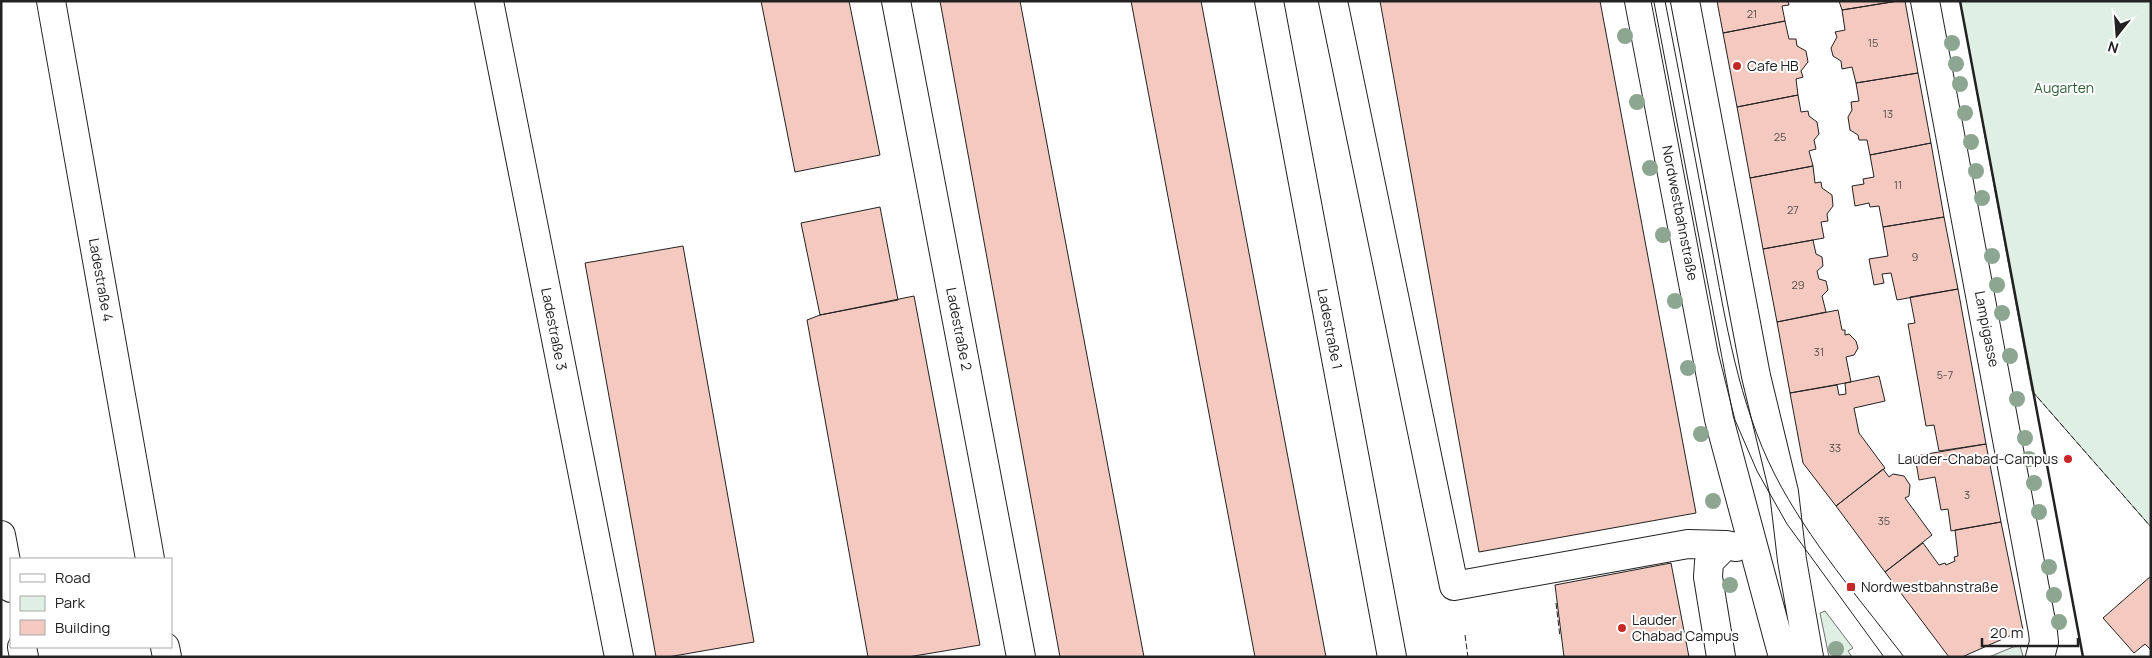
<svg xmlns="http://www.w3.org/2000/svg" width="2152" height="658" font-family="Manrope,sans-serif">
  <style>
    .green { fill: #e0efe3; stroke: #6f6f6f }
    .building { fill: #f3c9c0; stroke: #222 }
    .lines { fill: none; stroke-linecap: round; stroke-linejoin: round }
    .minor-casing { stroke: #222; stroke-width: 30 }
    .minor { stroke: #fff; stroke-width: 28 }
    .tram { stroke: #222; stroke-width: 1 }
    .fence { stroke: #222; stroke-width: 1; stroke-dasharray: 6 2.5; stroke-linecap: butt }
    .wall { stroke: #222; stroke-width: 2.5 }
    .tree { fill: #8da692 }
    .poi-dot { fill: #c62828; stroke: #fff; stroke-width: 2 }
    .labels { text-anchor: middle; stroke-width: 4; stroke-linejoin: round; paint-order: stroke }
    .number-label { font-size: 11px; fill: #564c4a }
    .poi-label { font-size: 14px; fill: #222; stroke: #fff; text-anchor: start }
    .park-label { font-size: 14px; fill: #2f5e38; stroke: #fff }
    .street-label { font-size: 14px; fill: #222; stroke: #fff }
  </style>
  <rect width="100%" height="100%" fill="#fff"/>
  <path class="green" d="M1960 1H2151V527L2032 391Z
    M1825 611 1853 648 1848 651 1852 657H1829L1820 613Z
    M2020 646 2023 656 2021 657H1989L2013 647Z"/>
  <path class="building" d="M761 1H849L880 155 795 172Z
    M940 1H1020L1144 657H1060Z
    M1131 1H1201L1326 657H1255Z
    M1380 1H1600L1696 513 1479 552Z
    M1717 1H1788L1789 5 1782 6 1785 21 1723 33Z
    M1839 1H1898L1842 10Z
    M1898 1H1905L1918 73 1856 83 1852 67 1842 69 1841 61 1833 56 1831 48 1837 37 1835 32 1845 30 1842 10Z
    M1785 21 1789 39H1796L1797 46 1806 51 1808 62 1801 71 1803 77 1796 79 1798 95 1737 107 1723 33Z
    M1918 73 1931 143 1870 155 1867 140H1859L1858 135 1850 130 1848 117 1852 110 1851 102 1859 101 1856 83Z
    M1798 95 1801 112 1808 111 1809 116 1817 122 1819 134 1814 140 1816 149 1809 151 1813 166 1750 178 1737 107Z
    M1931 143 1944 217 1883 227 1879 206 1870 207 1869 203 1855 206 1852 186 1864 184 1863 179 1874 177 1870 155Z
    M1813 166 1815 183 1821 182 1822 188 1832 195 1833 206 1827 214 1828 221 1821 222 1824 238 1763 249 1750 178Z
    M880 207 898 300 820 315 801 223Z
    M1944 217 1958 289 1897 300 1891 273 1882 274 1884 283 1874 285 1869 259 1888 256 1883 227Z
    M1813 240 1816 254 1822 257 1823 266 1817 271 1819 279 1826 281 1828 290 1822 296 1826 312 1777 322 1763 249Z
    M683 246 754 642 668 657H656L585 263Z
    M1958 289 1986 444 1939 451 1934 425 1926 426 1908 324 1915 323 1910 297Z
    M914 296 980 645 908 657H868L807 320 820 315Z
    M1838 310 1842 330H1845V335L1849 334 1856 341 1858 348 1854 355 1846 357 1851 382 1790 393 1777 322Z
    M1879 376 1885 401 1854 408 1859 433 1885 468 1836 506 1803 463 1790 393 1837 385 1839 395 1846 394 1845 383Z
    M1986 444 2001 522 1951 531 1948 509 1941 510 1935 477 1919 480 1915 456Z
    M1883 469 1889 477 1893 474 1904 476 1910 485 1909 496 1905 498 1932 535 1885 572 1836 506Z
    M2001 522 2023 630 1962 657H1949L1885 572 1923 543 1939 565 1945 563 1946 565 1955 561 1954 557 1958 556 1955 530Z
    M1671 563 1689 657H1564L1555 585Z
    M2151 576V650L2145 644 2134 653 2103 618Z"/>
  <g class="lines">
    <g class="minor-casing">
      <path id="minor" d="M51 1 150 559
        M489 1 619 657
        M896 1 1021 657
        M1269 1 1392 657
        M1333 1 1454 586 1688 544 1726 545
        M1639 1 1719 419 1783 657
        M1685 1 1756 376 1784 492 1792 560 1809 657
        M1925 1 2043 632 2044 642 2040 657
        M1 535 11 588
        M22 647 24 657
        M165 647 167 657
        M1721 657 1708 577 1709 562 1726 545 1736 547"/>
    </g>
    <use href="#minor" class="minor"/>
    <path class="tram" d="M1651 1 1718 352 1735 420 1757 471 1787 524 1884 657
      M1665 1C1681 82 1696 162 1711 243 1726 322 1738 402 1775 475 1809 541 1859 598 1904 657"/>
    <path class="fence" d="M2032 391 2151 527
      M1556 603 1560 637
      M1465 635 1468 657"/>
    <path class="wall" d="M1960 1 2083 657"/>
  </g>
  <g class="tree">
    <circle cx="1625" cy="36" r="8"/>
    <circle cx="1952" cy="43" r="8"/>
    <circle cx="1956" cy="64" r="8"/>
    <circle cx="1960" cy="84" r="8"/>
    <circle cx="1637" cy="102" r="8"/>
    <circle cx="1965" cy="113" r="8"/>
    <circle cx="1971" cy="142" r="8"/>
    <circle cx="1650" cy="168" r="8"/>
    <circle cx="1976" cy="171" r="8"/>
    <circle cx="1982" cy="198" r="8"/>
    <circle cx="1663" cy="235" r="8"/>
    <circle cx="1992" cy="256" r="8"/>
    <circle cx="1997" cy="285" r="8"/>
    <circle cx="1675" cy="301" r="8"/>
    <circle cx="2002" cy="313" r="8"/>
    <circle cx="2010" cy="356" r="8"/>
    <circle cx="1688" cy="368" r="8"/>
    <circle cx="2017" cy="399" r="8"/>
    <circle cx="1701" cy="434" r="8"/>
    <circle cx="2025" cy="438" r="8"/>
    <circle cx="2029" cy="459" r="8"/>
    <circle cx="2034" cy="483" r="8"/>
    <circle cx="1713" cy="501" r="8"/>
    <circle cx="2039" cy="512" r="8"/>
    <circle cx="2049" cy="567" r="8"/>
    <circle cx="1730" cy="585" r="8"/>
    <circle cx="2054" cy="595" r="8"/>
    <circle cx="2059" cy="622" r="8"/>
    <circle cx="1836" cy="649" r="8"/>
  </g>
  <g class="poi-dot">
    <circle cx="1737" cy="66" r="5"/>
    <circle cx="2068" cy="459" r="5"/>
    <rect x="1846" y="582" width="10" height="10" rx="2.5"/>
    <circle cx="1622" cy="628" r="5"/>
  </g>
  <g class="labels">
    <g class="number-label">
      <text x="1752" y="18">21</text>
      <text x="1873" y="47">15</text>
      <text x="1888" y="118">13</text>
      <text x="1780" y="141">25</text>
      <text x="1898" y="189">11</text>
      <text x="1793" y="214">27</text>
      <text x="1915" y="261">9</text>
      <text x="1798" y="289">29</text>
      <text x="1819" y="356">31</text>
      <text x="1945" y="379">5-7</text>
      <text x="1835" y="452">33</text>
      <text x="1967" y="499">3</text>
      <text x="1884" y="525">35</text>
    </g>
    <g class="poi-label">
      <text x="1747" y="71">Cafe HB</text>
      <text x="2058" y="464" text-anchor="end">Lauder-Chabad-Campus</text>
      <text x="1861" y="592">Nordwestbahnstraße</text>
      <text x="1632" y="625">Lauder<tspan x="1632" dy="16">Chabad Campus</tspan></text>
    </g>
    <g class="park-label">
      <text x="2064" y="93">Augarten</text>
    </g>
    <g class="street-label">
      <text transform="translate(1680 213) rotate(79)" y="5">Nordwestbahnstraße</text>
      <text transform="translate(101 280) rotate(80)" y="5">Ladestraße 4</text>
      <text transform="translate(554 329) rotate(79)" y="5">Ladestraße 3</text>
      <text transform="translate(959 329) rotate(79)" y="5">Ladestraße 2</text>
      <text transform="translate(1330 329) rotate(79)" y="5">Ladestraße 1</text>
      <text transform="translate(1987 329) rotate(79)" y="5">Lampigasse</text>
    </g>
  </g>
  <rect width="2152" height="658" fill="none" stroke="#222222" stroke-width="5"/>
  <rect x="10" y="558" width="162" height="90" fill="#ffffff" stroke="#a7a7a7"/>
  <rect x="20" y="574" width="25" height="8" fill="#ffffff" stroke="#a7a7a7"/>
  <text x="55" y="583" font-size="15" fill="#222222">Road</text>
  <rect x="20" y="596" width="25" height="15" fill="#e0efe3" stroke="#a7a7a7"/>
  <text x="55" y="608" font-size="15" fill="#222222">Park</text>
  <rect x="20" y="620" width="25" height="15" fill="#f3c9c0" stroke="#a7a7a7"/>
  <text x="55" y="633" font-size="15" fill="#222222">Building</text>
  <g transform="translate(2117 35) rotate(197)" stroke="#ffffff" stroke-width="4" paint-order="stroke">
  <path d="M0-4L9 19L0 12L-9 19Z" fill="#222222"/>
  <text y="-8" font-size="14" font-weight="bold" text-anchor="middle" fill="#222222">N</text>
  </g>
  <path d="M1982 638v8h96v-8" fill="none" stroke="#222222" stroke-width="2.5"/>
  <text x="1990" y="638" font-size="15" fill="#222222" stroke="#ffffff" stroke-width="4" paint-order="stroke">20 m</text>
</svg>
